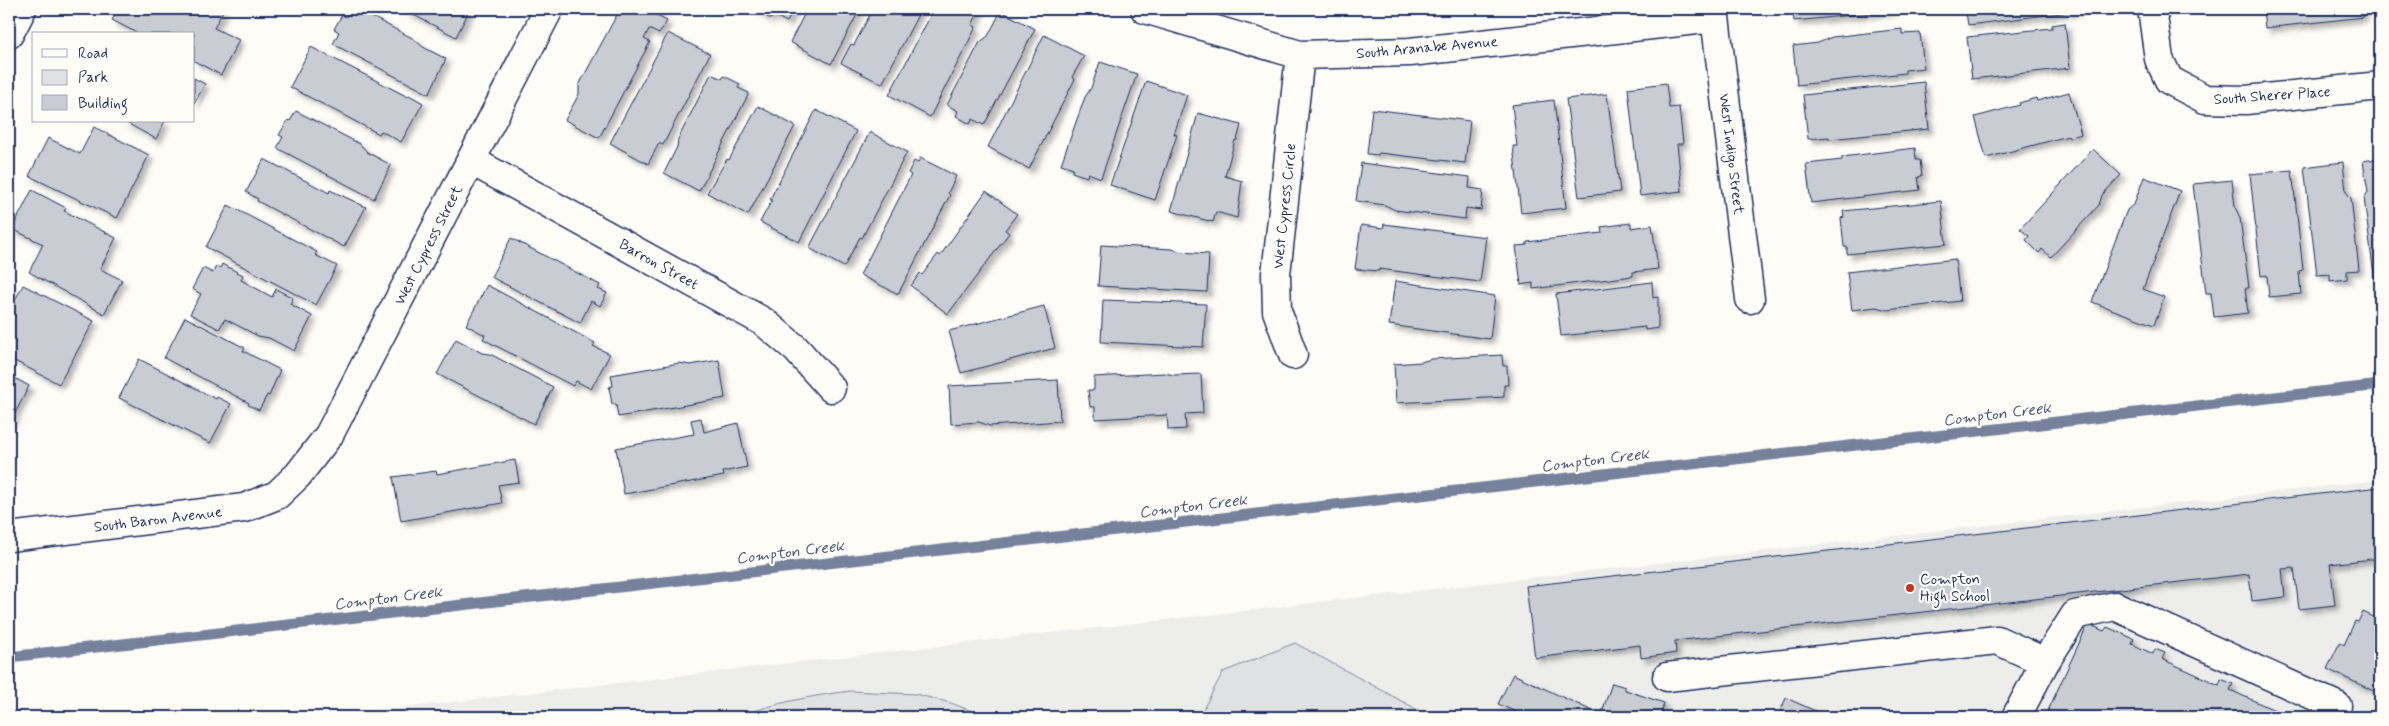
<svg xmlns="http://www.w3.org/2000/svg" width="2389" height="726" font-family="Mynerve,sans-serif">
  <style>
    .built { fill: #edeeec }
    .green { fill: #e0e1e3; stroke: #7e88a0 }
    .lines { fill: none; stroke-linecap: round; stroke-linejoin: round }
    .stream { stroke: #76819c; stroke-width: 11 }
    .building { fill: #c9ccd3; stroke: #1b2f5e; filter: url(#shadow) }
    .minor-casing { stroke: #1b2f5e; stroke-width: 31 }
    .minor { stroke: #fdfcf7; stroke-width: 28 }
    .poi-dot { fill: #c8321e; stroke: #fdfcf7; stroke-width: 2 }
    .labels { text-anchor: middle; stroke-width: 4.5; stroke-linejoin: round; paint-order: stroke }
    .street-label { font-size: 15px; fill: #1b2f5e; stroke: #fdfcf7 }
    .poi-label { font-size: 15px; fill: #1b2f5e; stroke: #fdfcf7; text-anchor: start }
    .water-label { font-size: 16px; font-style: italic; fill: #49587d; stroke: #fdfcf7 }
  </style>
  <defs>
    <filter id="shadow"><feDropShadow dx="4.5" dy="4.5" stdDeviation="2.5" flood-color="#0004"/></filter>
  </defs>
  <rect width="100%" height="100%" fill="#fdfcf7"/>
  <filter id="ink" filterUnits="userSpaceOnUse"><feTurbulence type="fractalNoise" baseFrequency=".02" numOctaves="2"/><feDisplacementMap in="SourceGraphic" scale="10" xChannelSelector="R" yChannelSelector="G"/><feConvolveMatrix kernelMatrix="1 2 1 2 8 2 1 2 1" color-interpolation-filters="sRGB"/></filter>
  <g filter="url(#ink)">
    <path class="built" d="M2380 480V697L2371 717H322Z"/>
    <path class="green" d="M1295 643 1431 717H1199L1223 672Z
      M850 691 915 694 951 703 987 717H737C774 703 810 696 850 691Z"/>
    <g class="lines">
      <path class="stream" d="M9 657 2380 385"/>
    </g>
    <path class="building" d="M118 9H224L214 28 239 40 221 75 194 61V34H139L112 20Z
      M350 9H357L414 39 423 47 446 59 429 94 333 44 339 32 334 29 342 15 346 17Z
      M402 9H470L456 37Z
      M620 9H656L659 11 657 16 667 21 659 34 649 29 644 39 650 42 599 138 565 120 579 94V85Z
      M760 9H794L787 22 773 15 771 19 758 12Z
      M807 9H860L831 64 790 42Z
      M873 9H921L882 84 841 63 851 44 854 45Z
      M934 9H980L972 25 976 27 930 117 889 95Z
      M1793 9H1892V11L1794 21Z
      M1962 9H2077V11L1968 25 1966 12 1963 13Z
      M2263 9H2363L2364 17 2265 28Z
      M1001 11 1035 29 984 125 972 119 970 124 956 116 958 111 947 105 980 42 988 36Z
      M2065 23 2070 68 1972 79 1967 37 2052 28V25Z
      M1902 29V34L1920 33 1924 68 1905 70V73L1797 85 1793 46 1818 43 1832 37Z
      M668 33 710 54 663 145 659 143 648 164 610 143Z
      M1044 35 1084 56 1072 77 1075 79 1029 169 988 147Z
      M311 47 408 97 409 95 423 103 401 142 381 131 379 134 290 87Z
      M1100 62 1137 74 1101 178 1088 173 1087 177 1072 172 1073 168 1061 164 1085 97 1091 88Z
      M711 74 722 79 724 76 740 84 738 88 749 93 699 191 664 173 677 147 678 139Z
      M194 78 205 84 194 104Z
      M1146 81 1187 95 1174 134 1177 135 1155 200 1110 185Z
      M1924 82 1929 129 1829 139V137L1808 139 1803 95Z
      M1666 83 1669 108 1679 107 1683 144H1677L1682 191 1640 196 1628 88Z
      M2069 92 2081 134 2069 138 2068 136 1986 158 1975 117 2020 105 2019 103 2036 98 2037 101Z
      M1607 94 1620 192 1579 197 1566 99Z
      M1554 100 1566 208 1521 213 1513 146H1517L1512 105Z
      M758 106 795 126 748 215 707 193 727 159 729 160Z
      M1372 109 1470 121 1465 163 1379 153 1378 155 1367 154Z
      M816 110 856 131 799 242 760 222 772 200 770 199Z
      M296 111 360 144 367 152 391 165 374 199 277 148 283 137 279 135 288 120 290 121Z
      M1198 113 1241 125 1237 140H1235L1225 176 1242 181 1237 218 1216 212 1213 222 1171 211Z
      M123 121H165L156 139Z
      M94 127 149 155 117 218 29 176 48 138 80 154Z
      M870 132 907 152 862 238 860 237 844 267 809 248Z
      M1915 148 1916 160H1920L1922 176 1918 177 1920 190 1811 203 1806 164 1842 160V157Z
      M2093 149 2121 175 2102 195 2099 205 2051 257 2042 249 2039 253 2026 240 2029 236 2020 229Z
      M920 158 956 176 948 193 950 195 898 294 860 275 911 175 908 173 914 161 918 163Z
      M2380 158V298L2377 299 2364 198 2368 192 2363 161Z
      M264 159 329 193 330 190 366 207 344 247 257 201 258 199 246 192Z
      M2343 162 2346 192 2351 198 2359 270 2347 271V279L2330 281V274L2317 275 2304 167Z
      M1361 163 1470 177 1469 188 1483 190 1481 210 1466 208 1465 219 1395 210 1385 205 1356 201Z
      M2292 170 2303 270 2299 271 2301 294 2269 297 2267 275 2261 276 2250 174Z
      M2144 177 2180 191 2143 289 2164 297 2154 325 2092 302 2127 210 2134 204Z
      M2232 180 2235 207 2240 218 2249 288H2245L2248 313 2214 317 2211 293H2206L2193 184Z
      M32 190 66 208 64 211 116 238 100 269 122 280 104 314 29 272 43 244 12 229Z
      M986 191 1017 214 1005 230 1009 233 948 314 911 286 920 273 922 275 938 254 940 256Z
      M1941 201 1946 244 1847 254V247H1844L1841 218 1844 217 1843 211Z
      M228 205 317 252 315 255 337 266 316 305 206 247Z
      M1631 223V228L1652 225 1658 269 1633 272V276L1533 289V283L1521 285 1516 246 1527 245V242L1602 233 1601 227Z
      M1384 224 1486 237 1480 282 1379 269V271L1355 269 1361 225 1383 228Z
      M511 238 600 285 598 289 607 293 600 306 591 301 580 323 491 277Z
      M1101 245 1172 249 1182 252 1209 254 1207 292 1098 286Z
      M1955 259 1960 301 1887 310 1876 307 1852 310 1847 272Z
      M222 264 243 275 241 280 272 297 276 289 293 298 290 304 312 316 294 351 269 338 258 336 225 319 219 329 190 314 201 294 192 289 203 268 213 273 216 266 220 268Z
      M1395 281 1495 296 1490 339 1389 325Z
      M1652 282 1653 298 1658 297V328L1645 330V327L1561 336 1556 294Z
      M23 285 94 321 59 384 9 358V297L15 300Z
      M487 285 595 343 593 346 610 354 591 389 576 381 573 386 483 339 485 335 466 325Z
      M1103 300 1206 304 1203 347 1101 342Z
      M1044 306 1055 348 961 373 949 331Z
      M185 317 245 348 243 351 280 370 269 396 267 395 259 410 248 405 249 403 164 358Z
      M456 339 482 353 490 354 553 387 534 424 437 374Z
      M1502 355 1503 366H1507L1508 385H1504V397L1396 403 1394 364 1421 362 1431 359Z
      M139 359 216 399 217 397 231 404 210 443 119 398Z
      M719 360 725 398 618 417 616 404H612L609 387 613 386 611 375 680 363 690 365Z
      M1164 373 1174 375 1201 374 1203 413 1185 414 1186 429 1168 430 1167 415 1095 419V407H1090L1088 390H1094V377Z
      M9 375 29 386 9 425Z
      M1058 380 1060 421 990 426 979 422 951 424 949 386Z
      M701 418 704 432 738 423 747 467 723 472 724 476 624 494 616 448 694 434 691 420Z
      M515 460 519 482 498 485 502 503 401 521 393 477 436 471 437 474Z
      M2380 487V558L2330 564 2335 605 2299 609 2294 568 2282 569 2285 597 2252 601 2249 574 1675 641 1676 653 1641 658 1640 645 1535 658 1526 586Z
      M2363 612 2380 620V688L2378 693 2327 669 2340 642 2344 645 2355 621 2358 622Z
      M2088 624 2104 631 2107 627 2134 639 2132 644 2153 654 2155 649 2165 653 2162 659 2219 685 2221 679 2233 684 2230 690 2290 717H2045Z
      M1513 674 1601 715 1612 683 1625 687V690L1664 703 1660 717H1527L1498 704Z
      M1786 698 1829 717H1778Z"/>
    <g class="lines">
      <g class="minor-casing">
        <path id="minor" d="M1145 9 1300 55 1410 52 1715 18
          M1714 9 1750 299
          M2152 9 2159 59 2169 80 2205 99 2246 100 2380 86
          M9 34 22 9
          M472 161 764 322 796 349 831 388
          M1293 355 1277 311 1276 274 1300 55
          M9 537 244 508 277 495 298 475 329 435 549 9
          M2045 662 2075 615 2115 606 2337 706
          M1667 677 1997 640 2045 662 2016 717"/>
      </g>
      <use href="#minor" class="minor"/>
    </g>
  </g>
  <circle class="poi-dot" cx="1910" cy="588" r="5"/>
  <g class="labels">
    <g class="street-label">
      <text transform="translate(1427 47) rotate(-5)" y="5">South Aranabe Avenue</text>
      <text transform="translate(2272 95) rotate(-4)" y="5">South Sherer Place</text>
      <text transform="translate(1732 154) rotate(83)" y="5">West Indigo Street</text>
      <text transform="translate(1284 206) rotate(-84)" y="5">West Cypress Circle</text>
      <text transform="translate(428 245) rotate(-63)" y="5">West Cypress Street</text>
      <text transform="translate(659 264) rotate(29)" y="5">Barron Street</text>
      <text transform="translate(158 519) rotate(-7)" y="5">South Baron Avenue</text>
    </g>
    <g class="poi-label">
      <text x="1920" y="584">Compton<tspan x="1920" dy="17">High School</tspan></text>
    </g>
    <g class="water-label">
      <text transform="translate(1997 413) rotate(-7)" y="6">Compton Creek</text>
      <text transform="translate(1595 459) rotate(-7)" y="6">Compton Creek</text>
      <text transform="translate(1193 505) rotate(-7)" y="6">Compton Creek</text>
      <text transform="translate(790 551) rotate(-7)" y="6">Compton Creek</text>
      <text transform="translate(388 597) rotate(-7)" y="6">Compton Creek</text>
    </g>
  </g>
  <rect width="2389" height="726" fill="none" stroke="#fdfcf7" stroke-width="30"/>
  <rect x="15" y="15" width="2359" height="696" fill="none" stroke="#1b2f5e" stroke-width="2" filter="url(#ink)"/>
  <rect x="32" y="32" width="162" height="90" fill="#fdfcf7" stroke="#a3aaba"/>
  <rect x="42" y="49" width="25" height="8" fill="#fdfcf7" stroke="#a3aaba"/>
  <text x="78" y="58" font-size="15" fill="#1b2f5e">Road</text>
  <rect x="42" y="70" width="25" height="15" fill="#e0e1e3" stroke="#a3aaba"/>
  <text x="78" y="82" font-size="15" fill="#1b2f5e">Park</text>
  <rect x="42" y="95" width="25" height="15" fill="#c9ccd3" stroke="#a3aaba"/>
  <text x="78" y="108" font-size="15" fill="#1b2f5e">Building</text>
</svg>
